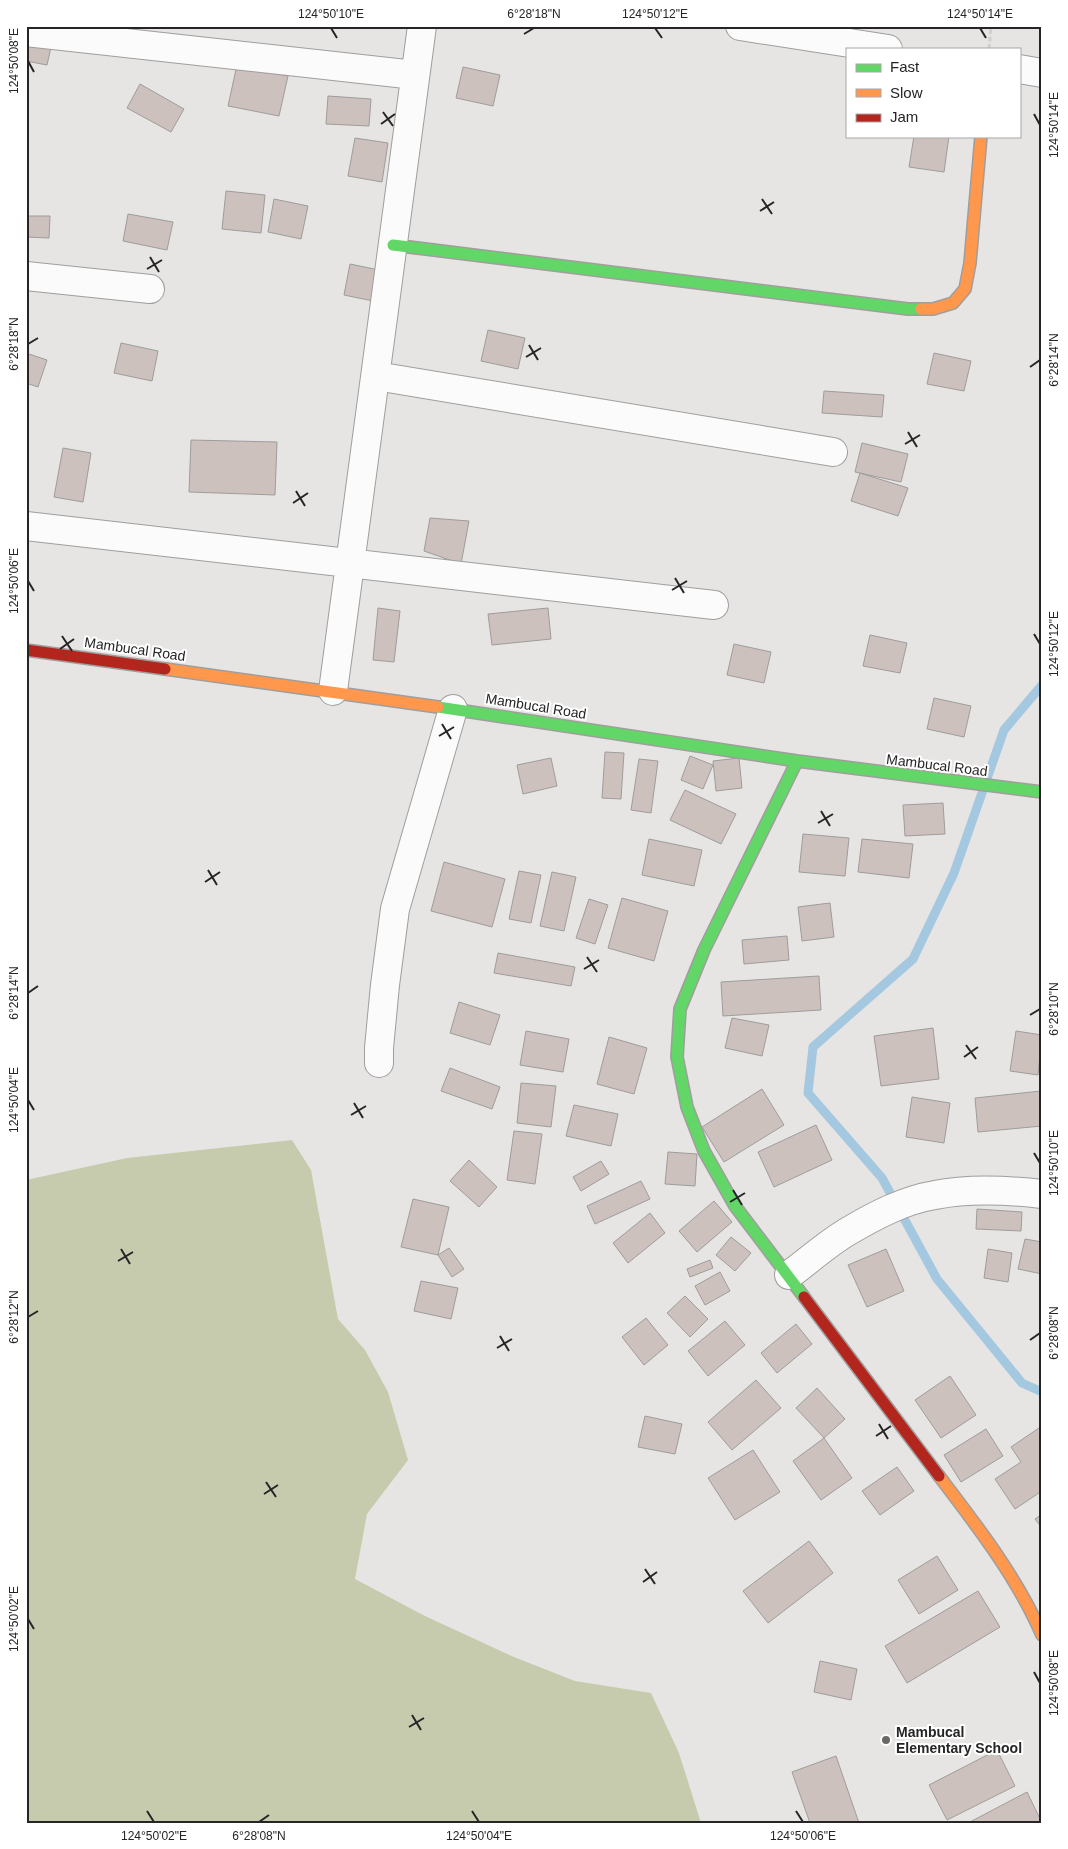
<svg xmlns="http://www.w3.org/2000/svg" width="1068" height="1849" font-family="Arial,sans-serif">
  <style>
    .forest { fill: #c7cbad }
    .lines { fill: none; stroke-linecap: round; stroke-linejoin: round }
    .stream { stroke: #a4c8e0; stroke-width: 9 }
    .building { fill: #cdc1bd; stroke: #9e9c9c }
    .street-casing { stroke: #9f9e9d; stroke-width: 30 }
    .fast-casing { stroke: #9f9e9d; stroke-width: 14 }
    .slow-casing { stroke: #9f9e9d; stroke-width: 14 }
    .jam-casing { stroke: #9f9e9d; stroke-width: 14 }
    .path { stroke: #d0d0d0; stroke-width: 3; stroke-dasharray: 5 2.5; stroke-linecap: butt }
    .street { stroke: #fbfbfb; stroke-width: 28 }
    .fast { stroke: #63d668; stroke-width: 11 }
    .slow { stroke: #ff974d; stroke-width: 11 }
    .jam { stroke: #b3261e; stroke-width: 11 }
    .ticks { fill: none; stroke: #262424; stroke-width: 2 }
    .poi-dot { fill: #6a6867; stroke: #fff; stroke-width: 2 }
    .labels { text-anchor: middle; stroke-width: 4; stroke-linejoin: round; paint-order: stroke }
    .street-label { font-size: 14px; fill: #262424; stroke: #fff }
    .poi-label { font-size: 14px; font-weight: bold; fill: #262424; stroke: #fff; text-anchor: start }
    .neatline { fill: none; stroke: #262424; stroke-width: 2 }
    .ticks-label { font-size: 12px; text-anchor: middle; fill: #262424 }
  </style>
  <rect width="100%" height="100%" fill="#e7e5e4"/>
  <path class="forest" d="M292 1140 311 1170 338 1319 365 1350 388 1392 408 1460 367 1514 355 1579 425 1616 514 1657 575 1681 651 1693 679 1753 701 1823H26V1180L127 1158Z"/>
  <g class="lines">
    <path class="stream" d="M1042 685 1004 730 954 873 913 959 813 1047 808 1093 882 1178 937 1279 1022 1383 1042 1392"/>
  </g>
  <path class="building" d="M26 39 52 43 47 65 26 61Z
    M237 65 288 76 279 116 228 106Z
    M463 67 500 75 493 106 456 98Z
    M140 84 184 109 171 132 127 108Z
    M328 96 371 99 369 126 326 124Z
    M914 136H949L944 172 909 167Z
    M355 138 388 143 382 182 348 176Z
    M226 191 265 195 261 233 222 229Z
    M274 199 308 206 301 239 268 232Z
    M128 214 173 222 167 250 123 241Z
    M26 216H50L49 238 26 237Z
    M350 264 379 270 373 301 344 295Z
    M488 330 525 338 518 369 481 361Z
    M121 343 158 351 152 381 114 373Z
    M26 353 47 360 38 387 26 383Z
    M934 353 971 361 964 391 927 384Z
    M824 391 884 395 882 417 822 413Z
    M191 440 277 442 275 495 189 492Z
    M862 443 908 454 901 482 855 472Z
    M63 448 91 453 83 502 54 497Z
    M860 473 908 488 898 516 851 501Z
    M430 518 469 521 461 564 424 551Z
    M378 608 400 611 394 662 373 660Z
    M548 608 551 639 492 645 488 614Z
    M870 635 907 643 900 673 863 666Z
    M734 644 771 652 764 683 727 675Z
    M934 698 971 706 964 737 927 729Z
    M605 752 624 753 621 799 602 798Z
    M690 756 713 765 703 789 681 780Z
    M551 758 557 786 523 794 517 765Z
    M739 758 742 788 716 791 713 761Z
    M639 759 658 761 651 813 631 810Z
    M685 790 736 814 721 844 670 820Z
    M943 803 945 834 905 836 903 805Z
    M803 834 849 838 845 876 799 872Z
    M649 839 702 850 694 886 642 875Z
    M862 839 913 844 909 878 858 872Z
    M444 862 505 879 492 927 431 911Z
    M519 871 541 875 531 923 509 919Z
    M552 872 576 877 564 931 540 926Z
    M622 898 668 911 654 961 608 948Z
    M589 899 608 905 595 944 576 938Z
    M830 903 834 937 802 941 798 907Z
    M787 936 789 960 744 964 742 940Z
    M498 953 575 967 571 986 494 973Z
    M819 976 821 1010 723 1016 721 982Z
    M459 1002 500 1015 490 1045 450 1033Z
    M732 1018 769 1025 762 1056 725 1048Z
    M933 1028 939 1079 881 1086 874 1036Z
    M526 1031 569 1039 563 1072 520 1065Z
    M1016 1031 1042 1035 1038 1075 1010 1071Z
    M609 1037 647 1048 634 1094 597 1084Z
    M450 1068 500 1087 492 1109 441 1091Z
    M521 1083 556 1086 551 1127 517 1123Z
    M762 1089 784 1125 724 1162 702 1127Z
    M1041 1091 1042 1126 978 1132 975 1098Z
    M912 1097 950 1103 944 1143 906 1137Z
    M574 1105 618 1114 611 1146 566 1136Z
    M816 1125 832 1160 774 1187 758 1152Z
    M514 1131 542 1134 535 1184 507 1180Z
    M668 1152 697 1154 695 1186 665 1184Z
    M469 1160 497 1187 479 1207 450 1181Z
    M601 1161 609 1174 581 1191 573 1177Z
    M641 1181 650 1199 595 1224 587 1206Z
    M413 1199 449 1207 438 1255 401 1247Z
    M714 1201 732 1222 697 1252 679 1231Z
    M977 1209 1022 1212 1021 1231 976 1229Z
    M650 1213 665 1233 628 1263 613 1243Z
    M731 1237 751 1253 735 1271 716 1255Z
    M1025 1239 1042 1242V1274L1018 1269Z
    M449 1248 464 1269 452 1277 438 1255Z
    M886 1249 904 1291 867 1307 848 1265Z
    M988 1249 1012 1253 1008 1282 984 1278Z
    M710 1260 713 1268 690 1277 687 1269Z
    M720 1272 730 1291 705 1305 695 1286Z
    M421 1281 458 1288 451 1319 414 1311Z
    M685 1296 708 1319 690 1337 667 1313Z
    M646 1318 668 1345 644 1365 622 1337Z
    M725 1321 745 1345 708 1376 688 1351Z
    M796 1324 812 1344 777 1373 761 1353Z
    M950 1376 976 1415 941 1438 915 1400Z
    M756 1380 781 1408 732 1450 708 1422Z
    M817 1388 845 1419 824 1438 796 1408Z
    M645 1416 682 1424 675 1454 638 1447Z
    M1039 1428 1042 1432V1491L1015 1509 995 1479 1021 1462 1011 1447Z
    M986 1429 1003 1456 961 1482 944 1455Z
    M824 1438 852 1478 821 1500 793 1461Z
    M753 1450 780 1492 735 1520 708 1478Z
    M897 1467 914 1491 880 1515 862 1491Z
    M1042 1514V1528L1035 1519Z
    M809 1541 833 1573 768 1623 743 1591Z
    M937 1556 958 1590 919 1614 898 1580Z
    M978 1591 1000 1627 907 1683 885 1646Z
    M820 1661 857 1669 851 1700 814 1692Z
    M997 1750 1015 1786 947 1820 929 1785Z
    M836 1756 859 1823H810L792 1772Z
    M1027 1792 1042 1823H968Z"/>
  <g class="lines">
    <g class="street-casing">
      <path id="street" d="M740 26 888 49
        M26 32 415 75
        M1019 69 1042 73
        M26 276 150 289
        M376 376 833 452
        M26 526 714 605
        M333 691 422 26
        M379 1063V1048L385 985 395 909 453 709
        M789 1275C808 1261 827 1244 847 1232 874 1216 904 1200 935 1195 969 1188 1007 1190 1042 1194"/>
    </g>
    <g class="fast-casing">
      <path id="fast" d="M393 245 908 309H921
        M438 707 797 761 1042 792
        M797 761 704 950 680 1009 677 1057 687 1107 704 1151 735 1206 804 1297"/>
    </g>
    <g class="slow-casing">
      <path id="slow" d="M921 309H933L953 303 965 289 970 263 981 136
        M165 669 438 707
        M939 1476C977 1526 1017 1577 1042 1635"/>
    </g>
    <g class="jam-casing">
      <path id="jam" d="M26 650 165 669
        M804 1297 939 1476"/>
    </g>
    <path class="path" d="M989 49 991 26"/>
    <use href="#street" class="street"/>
    <use href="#fast" class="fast"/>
    <use href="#slow" class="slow"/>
    <use href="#jam" class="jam"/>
  </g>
  <path class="ticks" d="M331 28 337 38M655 28 662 38M980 28 986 38M524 34 534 28M28 61 34 72M383 112 393 126M1034 114 1040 125M381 124 395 114M762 199 772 214M760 211 774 202M150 257 159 272M147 269 162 260M28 344 38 338M529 345 538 360M526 357 541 348M1030 367 1040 360M908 432 917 447M905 444 920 435M296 491 305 506M293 503 308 493M675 578 684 593M28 581 34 591M672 590 687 581M1034 634 1040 644M62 636 72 651M60 649 74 639M442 724 451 739M439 736 454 727M821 811 830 826M818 823 833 814M208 870 217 885M205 882 220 872M587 957 597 972M584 969 599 960M28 993 38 986M1030 1015 1040 1009M966 1045 976 1059M964 1057 978 1047M28 1100 34 1110M354 1103 363 1118M351 1115 366 1106M1034 1153 1040 1163M733 1190 742 1205M730 1202 745 1193M121 1249 130 1264M118 1261 133 1252M28 1317 38 1311M500 1336 509 1351M1030 1340 1040 1333M497 1348 512 1339M879 1424 888 1439M876 1436 891 1426M266 1482 276 1497M264 1494 278 1485M645 1569 655 1584M643 1582 657 1572M28 1619 34 1629M1034 1672 1040 1683M412 1715 421 1730M409 1727 424 1718M147 1811 154 1822M472 1811 479 1822M796 1811 803 1822M259 1822 269 1815"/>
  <circle class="poi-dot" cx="886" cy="1740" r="5"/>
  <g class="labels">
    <g class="street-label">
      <text transform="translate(135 649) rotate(8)" y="5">Mambucal Road</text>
      <text transform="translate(536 706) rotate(9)" y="5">Mambucal Road</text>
      <text transform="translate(937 765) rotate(7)" y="5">Mambucal Road</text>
    </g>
    <g class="poi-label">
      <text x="896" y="1737">Mambucal<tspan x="896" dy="16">Elementary School</tspan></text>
    </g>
  </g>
  <rect width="1068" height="1849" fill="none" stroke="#ffffff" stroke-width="55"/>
  <rect x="846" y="48" width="175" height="90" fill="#ffffff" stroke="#a8a7a7"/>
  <rect x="856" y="64" width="25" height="8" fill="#63d668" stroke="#a8a7a7"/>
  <text x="890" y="72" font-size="15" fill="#262424">Fast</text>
  <rect x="856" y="89" width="25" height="8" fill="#ff974d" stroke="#a8a7a7"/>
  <text x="890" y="98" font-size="15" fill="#262424">Slow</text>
  <rect x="856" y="114" width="25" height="8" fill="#b3261e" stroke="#a8a7a7"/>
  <text x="890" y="122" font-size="15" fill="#262424">Jam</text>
  <rect x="28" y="28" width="1012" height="1794" class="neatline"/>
  <g class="ticks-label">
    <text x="331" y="18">124°50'10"E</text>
    <text x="534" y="18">6°28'18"N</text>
    <text x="655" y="18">124°50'12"E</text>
    <text x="980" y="18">124°50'14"E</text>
    <text transform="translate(14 61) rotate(-90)" y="4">124°50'08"E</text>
    <text transform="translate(1054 125) rotate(-90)" y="4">124°50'14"E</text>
    <text transform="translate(14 344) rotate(-90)" y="4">6°28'18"N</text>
    <text transform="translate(1054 360) rotate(-90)" y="4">6°28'14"N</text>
    <text transform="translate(14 581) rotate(-90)" y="4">124°50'06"E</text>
    <text transform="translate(1054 644) rotate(-90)" y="4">124°50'12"E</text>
    <text transform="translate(14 993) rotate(-90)" y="4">6°28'14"N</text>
    <text transform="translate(1054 1009) rotate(-90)" y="4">6°28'10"N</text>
    <text transform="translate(14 1100) rotate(-90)" y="4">124°50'04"E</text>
    <text transform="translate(1054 1163) rotate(-90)" y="4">124°50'10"E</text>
    <text transform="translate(14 1317) rotate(-90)" y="4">6°28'12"N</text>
    <text transform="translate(1054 1333) rotate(-90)" y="4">6°28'08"N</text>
    <text transform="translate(14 1619) rotate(-90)" y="4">124°50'02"E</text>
    <text transform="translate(1054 1683) rotate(-90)" y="4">124°50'08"E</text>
    <text x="154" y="1840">124°50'02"E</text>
    <text x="259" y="1840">6°28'08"N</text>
    <text x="479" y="1840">124°50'04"E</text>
    <text x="803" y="1840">124°50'06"E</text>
  </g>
</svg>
